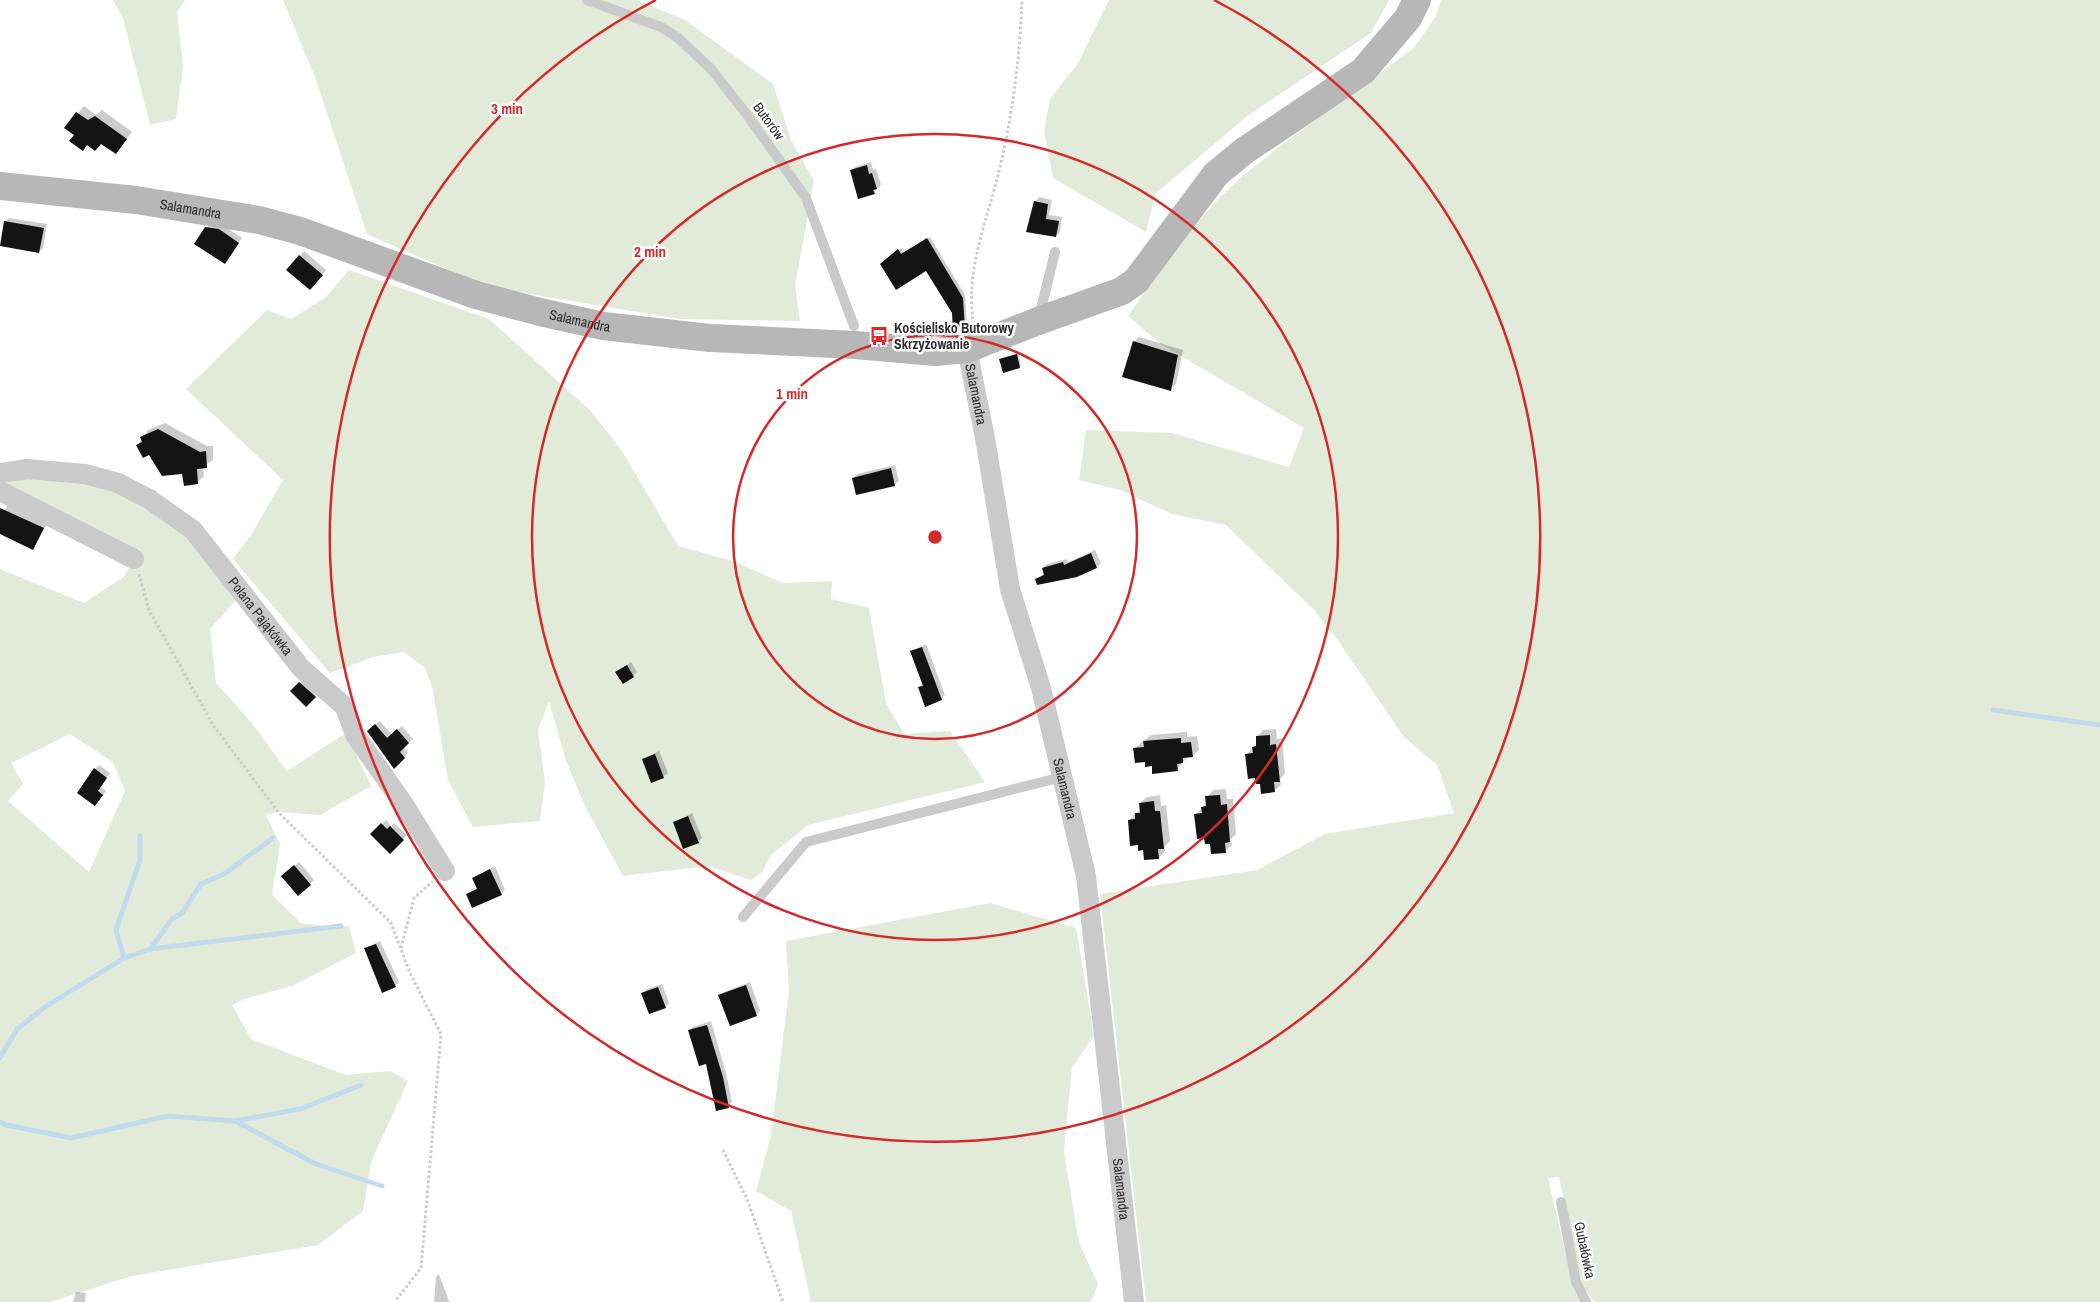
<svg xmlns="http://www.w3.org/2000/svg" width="2100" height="1302" font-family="'Archivo Narrow',sans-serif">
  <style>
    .green { fill: #e2ebd9; fill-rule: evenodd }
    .shadow { fill: #0003 }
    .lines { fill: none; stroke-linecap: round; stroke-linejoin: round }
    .stream { stroke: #c3daed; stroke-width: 5 }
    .building { fill: #141414 }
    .path { stroke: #cacaca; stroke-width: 3; stroke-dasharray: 2.5 2.5; stroke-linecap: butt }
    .lane { stroke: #cacaca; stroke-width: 10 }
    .street { stroke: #cacaca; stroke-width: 20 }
    .secondary { stroke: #b7b7b7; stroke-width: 28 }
    .ring { fill: none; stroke: #d62828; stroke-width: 2.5 }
    .labels { text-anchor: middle; stroke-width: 5; stroke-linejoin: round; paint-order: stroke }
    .street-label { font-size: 14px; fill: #2d2d2d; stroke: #fff }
    .poi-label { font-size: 14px; font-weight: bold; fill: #2d2d2d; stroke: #fff; text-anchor: start }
    .centre { fill: #d62828; stroke: #fff; stroke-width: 2.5 }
    .ring-label { font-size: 15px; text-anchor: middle; font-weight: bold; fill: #d62828; stroke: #fff; stroke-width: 5; stroke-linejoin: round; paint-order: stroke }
  </style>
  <rect width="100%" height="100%" fill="#fff"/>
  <path class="green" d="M113 0H185L177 12 183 66 176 119 150 125 123 18Z
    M283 0H637L685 20 773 84 791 140 814 181 795 286 800 321 680 319 487 287 367 234 315 77Z
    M1109 0H1389L1371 33 1246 117 1155 194 1146 232 1053 178 1044 131 1050 99 1078 63Z
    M1441 0H2100V1302H1594L1582 1285 1559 1177 1548 1178 1574 1290 1581 1302H1146L1100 894 1257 870 1325 834 1454 813 1437 765 1404 737 1337 639 1314 610 1226 525 1172 514 1120 490 1079 480 1086 430 1172 433 1289 467 1304 428 1162 345 1128 316 1180 242 1218 199 1246 173 1288 140 1414 48 1436 16Z
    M349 270 489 319 591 411 622 451 678 546 733 561 783 583 832 581 831 599 869 608 886 703 904 734 950 731 985 782 808 825 771 855 762 872 751 880 709 866 623 876 585 806 566 761 549 701 538 730 545 783 540 821 473 827 448 780 432 686 425 668 404 652 373 657 330 673 233 559 251 535 283 480 186 389 267 310 291 319 326 297Z
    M51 475 123 492 188 536 236 600 210 629 216 683 251 722 287 771 346 733 371 786 320 815 278 812 266 815 280 844 272 895 301 923 325 926H349L356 953 292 986 244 999 232 1005 251 1039 346 1075 390 1071 408 1081 371 1162 363 1211 318 1245 132 1276 50 1302H0V569L84 603 124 577 134 559 0 480ZM70 734 113 762 125 791 89 872 8 801 23 784 11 763Z
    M990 903 1076 928 1094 1036 1072 1067 1064 1152 1079 1243 1098 1284 1091 1302H811L791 1211 756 1191 771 1135 789 991 786 941Z"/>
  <path class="shadow" d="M84 106 96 115 102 110 132 132 116 153 102 143 66 128Z
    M871 162 873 170 876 169 881 184 874 193 851 171 855 167Z
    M1039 197 1052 200 1049 215 1062 217 1060 232 1056 236 1035 202Z
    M9 218 47 224 43 248 39 252 5 222Z
    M211 224 224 226 242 238 225 263 206 228Z
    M930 237 965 295 967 326 965 328 954 329 953 313 926 269 881 265 901 248 904 253Z
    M304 251 326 270 314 285 288 270Z
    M1139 337 1183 350 1176 384 1170 390 1134 342Z
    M1018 353 1021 366 1020 367 1001 359Z
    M165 423 207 446H213V460L203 467 204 476 197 483 137 446 148 430Z
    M895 465 899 481 894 485 853 478 857 474Z
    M8 505 47 524 33 549 0 533V517Z
    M1095 550 1101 563 1097 567 1077 576 1037 579 1045 573 1043 568 1047 564 1067 559 1068 562Z
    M926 644 945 695 941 699 919 688 923 683 911 652Z
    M631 662 637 672 633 676 617 672Z
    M304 679 319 692 306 705 292 691Z
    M380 721 392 735 402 726 413 739 403 747 408 753 394 767 373 727Z
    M1276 729 1277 739 1282 738 1285 774 1280 779 1281 785 1274 791 1261 782 1247 754 1257 744V737L1263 730Z
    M1187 732V737L1197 736 1199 750 1192 756H1188L1177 770 1153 765 1135 748 1151 735Z
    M659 751 668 773 663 777 643 759Z
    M99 765 110 773 101 787 106 791 99 801 95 769Z
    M1226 789 1227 799H1233L1236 834 1231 839 1232 845 1225 851 1211 843 1196 814 1207 803V797L1213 790Z
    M1160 795 1161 806 1166 805 1170 841 1165 846V851L1159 858 1139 844 1129 820 1141 809 1140 803 1147 797Z
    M692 813 702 838 698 842 674 823Z
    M386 820 391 826 394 823 407 835 390 852 372 834Z
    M299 862 314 880 310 884 287 872Z
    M495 866 505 890 501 894 468 895 478 888 473 878Z
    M380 941 399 982 395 986 366 948Z
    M750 982 760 1011 756 1015 720 996 724 992Z
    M662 984 669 1003 665 1007 643 994 647 989Z
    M711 1021 726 1073 732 1102 728 1107 689 1031 693 1027Z
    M439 1274 449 1301V1302H434L436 1277Z
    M76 1292 86 1293 85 1302H73Z"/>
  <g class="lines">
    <path class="stream" d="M1993 710 2100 725
      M150 949 341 926
      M124 958 116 930 140 860V836
      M0 1058 17 1029 45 1007 124 958 150 949 172 919 182 913 201 884 224 874 273 838
      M235 1121 316 1164 382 1186
      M0 1122 6 1125 71 1138 168 1116 235 1121 300 1109 361 1085"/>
  </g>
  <path class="building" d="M76 112 88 120 95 116 127 139 116 154 101 144 95 151 87 145 83 151 69 141 74 135 64 128Z
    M867 165 869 174 872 173 877 189 873 190 875 194 858 199 850 170Z
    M1034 201 1048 204 1046 219 1059 221 1056 237 1026 232Z
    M4 221 44 228 39 253 0 246Z
    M205 227 219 229 239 243 225 264 194 244Z
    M927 238 963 298 965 330 953 331 952 313 926 271 896 290 880 264 898 249 901 254Z
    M299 255 323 275 310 290 286 270Z
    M1133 341 1178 355 1171 391 1122 377Z
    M1017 354 1020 368 1003 373 999 359Z
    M158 429 200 452 206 451 207 468 197 469 198 484 184 486 182 474 162 476 149 455 143 458 136 445 142 442 140 437Z
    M891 468 895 486 856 495 852 478Z
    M0 508 44 528 33 550 0 534Z
    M1091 553 1097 568 1077 577 1037 585 1035 579 1044 575 1042 568 1063 562 1064 565Z
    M922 647 942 700 925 707 918 687 923 686 910 651Z
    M627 665 634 677 623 684 615 672Z
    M299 682 316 697 306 707 290 691Z
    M375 724 387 738 397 729 409 743 400 752 405 758 394 769 367 731Z
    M1270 735V745L1276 744 1280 782H1274L1275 792 1261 794 1260 784H1256L1255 778 1248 779 1245 754 1253 753 1252 747 1256 746V736Z
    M1181 738V743L1191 742 1193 757 1183 758V763L1177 764 1178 771 1152 774V766L1145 767V762L1135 763 1133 748 1144 747 1143 741Z
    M655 754 664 778 651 783 642 759Z
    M94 768 107 778 98 791 103 795 95 806 77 793Z
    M1220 795 1221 805 1227 804 1230 842 1225 843 1226 853 1211 854 1210 844H1205L1204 838 1197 839 1194 814 1202 813 1201 807 1206 806 1205 796Z
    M1154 801 1155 811H1160L1164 849H1158L1159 859 1144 860 1143 850 1138 851V845L1130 846 1128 820 1135 819V813H1140L1139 803Z
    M688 816 699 843 683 849 673 822Z
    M381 823 387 829 390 826 404 840 390 854 370 834Z
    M294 865 311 885 298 896 281 876Z
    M490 869 502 895 472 908 466 894 477 889 472 878Z
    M376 944 396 987 382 993 364 948Z
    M746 985 757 1016 730 1026 718 995Z
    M658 987 666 1008 649 1014 641 993Z
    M707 1025 723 1077 729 1108 716 1111 706 1064 699 1066 688 1030Z"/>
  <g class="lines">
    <path class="path" d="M973 324C972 312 971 298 972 286 975 245 991 206 1000 167 1013 112 1020 56 1022 0
      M139 574 149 610 213 725 278 812 391 923 410 973 441 1034 421 1268 397 1299V1302
      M401 948 414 898 432 882
      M723 1150 747 1199 783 1302"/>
    <path class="lane" d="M587 0 661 27 677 37 711 69 748 116 806 198 854 326
      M1039 317 1055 252
      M743 917 806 842 1062 777
      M1561 1202 1576 1282 1586 1302"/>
    <g class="street">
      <path id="s1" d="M967 349 985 438 1010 589 1041 688 1086 876 1134 1302"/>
      <path id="s2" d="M0 473 27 469 85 474 118 483 149 499 193 530 301 668 345 707 355 735 403 803 445 871"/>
      <path d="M0 491 134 559"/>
    </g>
    <path class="secondary" id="s3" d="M0 186 136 200 259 220 300 231 476 295 540 312 603 326 710 338 855 345 935 352 967 349 1038 321 1122 291 1136 281 1216 174 1244 151 1363 71 1408 18 1417 0"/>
  </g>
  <g class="ring">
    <circle cx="935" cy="537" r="202"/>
    <circle cx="935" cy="537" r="403"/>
    <path d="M1214 0A605 605 0 1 1 656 0"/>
  </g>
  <defs>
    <g id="bus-bare" transform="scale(1.5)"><path d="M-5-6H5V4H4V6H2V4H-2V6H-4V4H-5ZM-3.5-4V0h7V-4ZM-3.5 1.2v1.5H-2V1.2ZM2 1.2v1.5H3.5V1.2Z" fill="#f02226" stroke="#fff" stroke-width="2.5" paint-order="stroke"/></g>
  </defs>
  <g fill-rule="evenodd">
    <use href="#bus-bare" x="879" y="336"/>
  </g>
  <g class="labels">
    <g class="street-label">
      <text transform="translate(769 121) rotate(54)" y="5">Butorów</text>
      <text dy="5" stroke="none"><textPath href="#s3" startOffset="192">Salamandra</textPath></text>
      <text dy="5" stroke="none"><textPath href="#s3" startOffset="598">Salamandra</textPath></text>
      <text dy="5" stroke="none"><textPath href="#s1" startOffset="46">Salamandra</textPath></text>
      <text dy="5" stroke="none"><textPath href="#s2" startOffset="318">Polana Pająkówka</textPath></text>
      <text dy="5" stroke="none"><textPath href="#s1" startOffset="451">Salamandra</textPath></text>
      <text dy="5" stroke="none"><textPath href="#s1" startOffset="856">Salamandra</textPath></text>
      <text transform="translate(1585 1250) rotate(78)" y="5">Gubałówka</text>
    </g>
    <g class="poi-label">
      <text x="894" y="333">Kościelisko Butorowy<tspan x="894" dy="16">Skrzyżowanie</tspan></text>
    </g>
  </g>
  <circle cx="935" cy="537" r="8" class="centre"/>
  <g class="ring-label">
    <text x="507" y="114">3 min</text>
    <text x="650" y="257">2 min</text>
    <text x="792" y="399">1 min</text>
  </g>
</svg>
